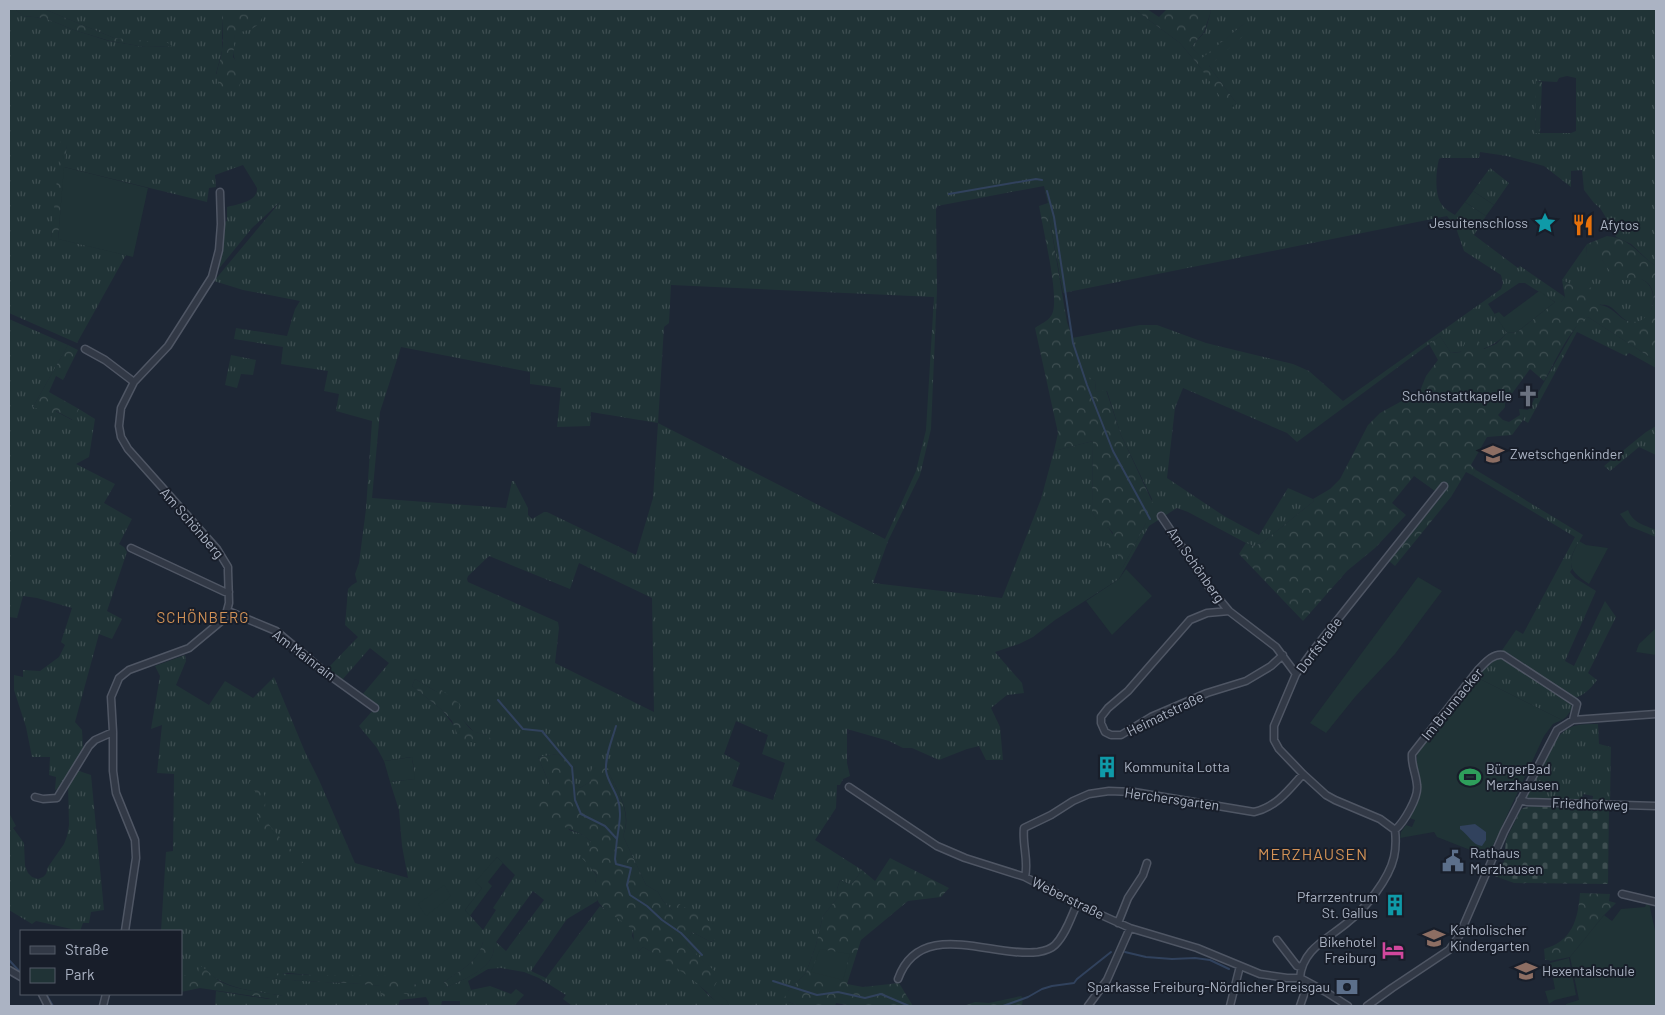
<svg xmlns="http://www.w3.org/2000/svg" width="1665" height="1015" font-family="Barlow,sans-serif">
  <style>
    .grass { fill: url(#grass-tufts); fill-rule: evenodd }
    .forest { fill: url(#forest-crowns) }
    .cemetery { fill: url(#cemetery-stones) }
    .green { fill: #203336 }
    .water { fill: #31425d }
    .lines { fill: none; stroke-linecap: round; stroke-linejoin: round }
    .stream { stroke: #31425d; stroke-width: 2 }
    .street-casing { stroke: #4f5664; stroke-width: 9 }
    .street { stroke: #323946; stroke-width: 6 }
    .labels { text-anchor: middle; stroke-width: 4; stroke-linejoin: round; paint-order: stroke }
    .poi-label { font-size: 14px; fill: #abb3c3; stroke: #181e2a; text-anchor: start }
    .street-label { font-size: 14px; fill: #abb3c3; stroke: #181e2a }
    .neighbourhood-label { font-size: 15px; letter-spacing: 1px; fill: #d39256; stroke: #181e2a }
    .quarter-label { font-size: 16px; letter-spacing: 1px; fill: #d39256; stroke: #181e2a }
  </style>
  <defs>
    <pattern id="grass-tufts" width="24" height="20" patternUnits="userSpaceOnUse" patternTransform="scale(1.25)"><rect width="24" height="20" fill="#203336"/><path d="M3 7l-1-3M5 7V3M7 7l1-3M15 17l-1-3M17 17v-4M19 17l1-3" fill="none" stroke="#3e4e51"/></pattern>
    <pattern id="forest-crowns" width="20" height="18" patternUnits="userSpaceOnUse" patternTransform="scale(1.25)"><rect width="20" height="18" fill="#203336"/><path d="M2 6a3 3 0 1 1 6 0M12 15a3 3 0 1 1 6 0" fill="none" stroke="#3e4e51"/></pattern>
    <pattern id="cemetery-stones" width="16" height="16" patternUnits="userSpaceOnUse" patternTransform="scale(1.25)"><rect width="16" height="16" fill="#203336"/><path d="M2 7V4a2 2 0 0 1 4 0v3zM10 15v-3a2 2 0 0 1 4 0v3z" fill="#3e4e51"/></pattern>
  </defs>
  <rect width="100%" height="100%" fill="#1e2735"/>
  <path class="grass" d="M9 9H15L23 16 45 18 74 30 109 41 146 47 171 46 114 38 44 9H1134L1180 43 1200 67 1237 104 1209 66 1245 23 1202 59 1191 47 1205 32 1211 11 1208 9H1656V266L1649 261 1631 244 1616 237 1613 229 1600 208 1594 203 1584 190 1582 170 1571 171V187L1544 166 1507 156 1480 152 1479 158H1441L1439 159C1436 171 1434 194 1442 205 1445 209 1450 212 1455 215L1465 202 1486 216 1474 235 1518 268 1520 266 1565 297 1561 302H1555L1525 283H1519L1488 304 1507 333C1487 353 1477 349 1451 353L1440 336 1297 442 1287 433 1183 388 1175 408 1167 478 1224 516 1259 535 1288 488 1313 499 1314 501 1262 543 1254 546 1246 543 1188 512 1177 508 1149 526 1119 579 1055 620 1033 637 1019 644 995 652 1022 683 1024 693 1007 695 991 708 1000 727 1003 760H986L979 746 967 749 939 760 912 748H903L889 741 847 729V763L850 776 843 779 840 785H837L836 808 815 840 862 870 853 883 849 884 840 880 837 889 838 897 823 916 816 945 806 973 788 991V1002L800 1006H729L727 1001 712 989 719 976 686 945 692 932 711 942 714 940V924L672 910 663 901 658 892 646 885 623 836C633 813 618 792 608 771H591V781L580 788 570 780 575 768 558 754 538 757 569 830 581 834 591 841V868L597 876 595 882 597 901 567 919 531 971 546 978 600 906 626 923 633 930 632 936 639 951 643 947C659 956 677 966 692 978 702 987 711 1000 724 1006H570L571 1005 563 999 566 995 539 978 524 972 501 968 488 969 468 981 471 990 490 986 511 994 516 989 524 995 514 1006H458L460 1005V1001H442L441 1006H428L429 1003 426 997 400 1000 398 1006H215L216 991 268 999 283 996C258 991 224 990 206 970L199 975H181V931H161L166 852 173 851 174 774 157 773 162 725 151 729 160 676 155 666 185 655 186 661 176 685 209 705 225 681 253 698 274 677 305 752 319 780 355 863 408 878 402 846 399 810 390 782 414 779 413 762 411 757 384 761 377 748 359 726 375 708 362 695 389 663 370 648 342 680 326 670 358 637 345 625 348 589 352 585 357 582 355 574 359 563 366 509 372 421 336 411 339 394 324 391 328 371 281 364 283 347 234 339 236 328 287 336 295 309 300 301 243 290 214 281 280 202 252 228 217 271 215 270 223 222 227 221V207C237 204 258 202 257 188L243 165 215 175 216 187 209 188 207 202 64 167 67 142 51 237 126 255 77 343 9 313V214L10 211 9 210ZM222 14 256 26 235 33C233 46 231 54 238 66L216 74 222 51ZM1567 76 1576 78V131L1571 133H1535L1537 81 1557 82 1559 78ZM1044 186 1048 203 1039 206 1041 216H1049L1063 293 1447 216 1456 228 1464 251 1501 275 1503 283 1501 289 1343 401 1309 371 1293 364 1206 343 1157 325H1140L1072 338 1084 375 1095 381 1096 392 1107 391 1121 435 1152 499 1146 523 1123 567 1118 571C1118 557 1118 540 1108 527L1103 531 1092 512 1093 441 1054 451 1041 499 1002 598 873 583 888 541 920 475 931 429 937 290 936 209 937 206ZM671 285 934 297 926 430 916 471 885 539 658 423 664 327 669 323ZM401 347 530 372V384L561 388 557 427 590 426 591 412 658 423 653 498 636 555 547 512H544L532 519 528 515V508L514 481H512L506 508 372 498 380 412ZM489 556 570 589 579 563 652 598 654 712 555 663 559 628 558 622 468 582 467 579 468 576ZM415 679 437 692 474 732 487 735 455 727 442 710 412 686ZM736 721 768 735 762 754 785 763 773 800 732 786 740 763 724 754ZM497 857 515 875 493 908 496 910 483 930 465 910 482 888 476 882ZM533 891 544 900 506 951 496 942ZM483 942 494 948C493 969 464 979 447 987L444 982C461 969 477 964 483 942ZM288 973 417 984 382 995V986C343 981 304 983 265 977Z
    M1490 168 1509 183 1494 205 1473 191Z
    M1587 244 1586 255 1602 260 1614 275C1622 276 1633 276 1641 279 1662 287 1654 327 1631 322 1621 320 1617 310 1609 306 1605 304 1601 306 1598 303 1593 300 1588 294 1583 291 1576 287 1569 284 1562 280Z
    M1588 317 1656 361V368L1629 353 1626 356 1577 332 1528 423 1523 420 1524 415H1520L1519 409 1528 410 1574 330 1581 320Z
    M9 319 68 345 33 407 55 411 72 420 79 409 95 419 89 457 76 464 115 484 104 503 132 519 119 544 124 547 127 552 107 611 122 619 112 639 99 634 75 722 82 730 83 748 59 789 55 790 56 777 49 775 50 757H32L26 727 14 690V675L23 677V670L40 671 59 657 65 645 61 642 72 608 37 598 23 596 17 618 9 617Z
    M231 355 256 360 253 375 241 374 237 388 225 385Z
    M1656 426V455L1639 447 1610 471 1604 466 1646 432Z
    M1476 470 1583 535C1577 546 1568 556 1572 569L1570 572 1575 578 1596 591 1565 661 1574 666 1605 601 1616 617 1588 673 1597 680C1591 688 1584 696 1574 698L1508 653 1504 658 1571 703 1572 709 1566 717 1562 720 1476 677 1496 659 1516 630 1523 634 1575 537 1472 475Z
    M1628 510C1633 523 1644 525 1656 530V537L1629 526 1620 514Z
    M1598 724 1599 744 1611 747 1610 803 1592 802 1593 796 1583 794 1582 800H1533L1525 796C1535 776 1551 733 1574 726 1581 724 1590 724 1598 724Z
    M76 770 91 775 104 910 91 912 89 923H83L80 931 36 921 32 924 9 910V813L16 826 13 828 24 843 25 866 28 873 32 877 38 879 43 877 46 874 48 867 64 844 67 836 69 825 68 785Z"/>
  <path class="forest" d="M15 9H44L114 38 168 43 172 46 146 47 110 41 74 30 45 18 23 16Z
    M1134 9H1147L1159 17 1167 9H1208L1211 11 1204 32 1191 47 1202 58 1245 23 1251 29 1209 66 1237 104 1229 110 1200 67 1180 43Z
    M222 14 263 15C259 30 248 29 235 34L233 57 244 72 239 88 226 93C209 75 220 70 222 50 224 38 222 26 222 14Z
    M1536 81 1542 82 1540 133H1535Z
    M61 140 67 142 58 239 51 238Z
    M1041 216H1049L1067 322 1084 374 1095 381 1096 392 1106 390 1121 435 1157 512 1146 523 1123 567 1118 572 1113 570 1118 555 1107 552 1106 545 1113 533 1108 527 1103 532 1092 512 1093 441 1054 451 1058 433 1035 328C1040 324 1048 321 1051 316 1061 303 1044 235 1041 216Z
    M1607 236C1632 239 1637 254 1656 266V361L1588 317C1570 326 1555 363 1544 381L1530 369 1505 403V407L1498 415 1503 420 1509 422 1520 415 1524 414 1523 420 1512 435 1487 437 1471 465 1476 470 1472 475 1466 472 1451 497 1395 566 1389 561 1442 496 1414 476 1392 503 1406 515 1375 548 1347 571 1303 621 1239 554 1246 543 1254 546 1262 543 1314 501 1313 499 1330 489 1340 479 1368 425 1380 413 1420 391 1426 376 1438 360 1429 344 1440 336 1451 353 1461 352 1466 341 1477 339 1484 349 1496 344 1507 333 1517 332 1555 302H1561L1565 297 1562 280 1582 290 1593 287 1600 305C1615 307 1620 322 1633 322 1640 322 1645 319 1649 313 1657 303 1655 281 1639 279 1633 278 1627 282 1620 279 1612 276 1607 267 1602 260H1590L1586 255 1587 244Z
    M68 345 78 350 63 380 56 376 49 392 79 409 73 420 56 411 53 415 33 407Z
    M415 679 437 692 440 689 460 704 458 712C462 718 467 727 473 731 483 737 491 731 493 747L466 741 458 736 452 721 442 710 412 686Z
    M558 754 575 768 570 780 580 788 591 781V771L594 763 609 766 608 771C618 792 632 813 623 836L646 885 658 892 663 901 672 910 679 904 714 924 715 939 711 942 692 932 686 945 720 976 713 989 727 1001 729 1006C719 1006 713 999 707 992 687 974 666 960 643 947L639 951 634 942 633 930C614 912 586 908 597 875L582 858 591 841 581 834 555 823 536 807 550 785 538 757Z
    M250 781C272 791 262 803 267 821 269 827 304 863 311 871L312 875 309 878 305 877 261 828C256 817 257 803 255 791L248 786Z
    M890 858 949 888 941 897 908 901 861 940 847 984 863 987 899 983 913 1006H852L836 1003 835 1006H800L783 1000 788 991 806 973 816 945 823 916 838 897 837 889 840 880 849 884 853 883 862 870 875 881Z
    M1580 893 1610 894 1609 901 1616 903 1604 915 1570 957 1550 961 1549 960H1545L1544 949C1572 941 1578 920 1580 893Z
    M483 942 490 943 494 948C493 969 464 979 447 987L444 982C461 969 477 964 483 942Z
    M199 965C208 970 213 977 221 982 240 991 263 992 283 996L285 1001 200 988 181 992V975H198Z
    M264 973 313 975 399 976 407 977 425 993 381 995V986C342 981 302 983 263 977Z
    M1021 996 1023 998 1022 1006H963L975 1002 989 1003Z"/>
  <path class="cemetery" d="M1532 806 1609 810 1608 884 1514 883 1492 875 1496 867 1504 862 1506 840 1520 811 1523 808Z"/>
  <path class="green" d="M64 167 148 188 133 257 58 239Z
    M1473 191 1494 205 1486 216 1465 202Z
    M1539 291 1555 302 1517 332 1507 333 1494 314 1499 312 1504 317Z
    M1579 541 1586 545 1608 548 1589 584C1567 570 1567 563 1579 541Z
    M1126 569 1152 596 1112 635 1086 601 1119 579Z
    M1418 577 1442 591 1395 654 1355 697 1326 733 1310 723Z
    M1656 628V655L1636 652 1639 644Z
    M1476 677 1562 720 1553 724 1544 736 1489 854 1483 855 1437 837 1434 832 1400 838 1401 832 1406 825 1412 827 1415 820 1409 818C1413 809 1422 797 1421 787 1421 770 1412 764 1420 747Z
    M412 757 415 779 390 782 384 761Z
    M497 857 503 863 488 882 492 886 470 916 465 910 482 888 475 882Z
    M444 885 451 896 426 916 418 904Z
    M1647 903H1649L1656 935V1006H1566V1004L1579 1000 1570 957 1604 915 1612 921 1621 909 1645 907Z
    M820 949 850 954 843 980 811 972Z
    M1569 958 1576 995 1555 1000 1549 1004 1545 991 1555 989 1550 963Z"/>
  <path class="water" d="M1475 824 1486 832V840L1482 846C1472 845 1468 834 1460 829V826Z"/>
  <g class="lines">
    <path class="stream" d="M1047 191 1054 217 1073 343 1087 385 1113 451 1150 519
      M949 194 1036 179 1042 180
      M498 700 523 729 542 731 572 767 575 800 581 814 605 826 617 839 615 859 616 864 631 868 627 885 630 895 647 906 662 920 681 933 702 955
      M616 726C612 740 605 756 606 771 608 782 615 790 618 800 622 812 619 826 617 839
      M1125 952 1146 957 1172 959 1195 958 1210 960 1229 969
      M9 960 21 973
      M773 981 817 995 838 992 865 998 881 994 909 1006
      M46 994 53 1006
      M1003 1006 1028 997 1042 989 1052 986 1074 983 1077 979 1111 952"/>
    <g class="street-casing">
      <path id="street" d="M85 349 105 360 134 382
        M1161 516 1209 587 1229 611 1276 647 1296 674
        M131 548 225 592H229
        M228 611 276 631 325 672 375 708
        M1229 611 1207 613 1190 620 1128 691 1108 708 1101 717V723L1105 732 1111 735H1121L1151 717 1207 693 1246 681 1271 666 1283 655
        M849 787 937 846 965 858 1025 877 1077 904 1130 928 1197 948 1260 974 1287 978H1300
        M35 797 43 799 57 798 89 746 95 740 113 732
        M1520 800 1527 802 1656 806
        M1395 830C1404 822 1419 797 1417 785 1416 773 1411 765 1412 754L1478 670C1485 663 1493 653 1503 655L1575 702 1577 704 1573 720
        M1025 877C1029 861 1022 845 1024 828L1051 815 1073 801 1089 794 1109 791 1134 792 1254 812C1276 807 1288 791 1303 774
        M1622 894 1656 902
        M1118 923 1128 898 1143 875 1147 863
        M125 931 136 858 135 840 116 793 113 771V732L111 697 119 678 129 670 189 648 225 618 229 603 228 571V567L217 549 128 449 121 437 119 426 121 408 134 382 168 346 212 277 219 250 221 224 220 192
        M1277 940 1297 966 1301 967
        M9 970 21 977
        M1300 978C1302 949 1328 939 1348 922 1366 908 1389 879 1394 857 1396 848 1396 839 1395 830L1380 819 1335 800 1326 795 1303 774 1279 749 1274 740V726L1296 674 1315 648 1444 486
        M1300 978 1326 992 1348 1006
        M898 979C920 917 992 958 1038 952 1044 951 1051 949 1055 945 1066 934 1071 917 1077 904
        M42 994 48 1006
        M103 1006 106 994
        M1088 1006 1107 980 1130 928
        M1230 1006 1240 966
        M1300 1006 1308 983
        M1367 1006 1392 988 1449 950 1459 936 1504 832 1557 730 1573 720 1656 714"/>
    </g>
    <use href="#street" class="street"/>
  </g>
  <defs>
    <g id="sight-bare" transform="scale(1.725)"><path d="M0-6L1.8-2.2L6-1.7L2.9 1.2L3.7 5.4L0 3.3L-3.7 5.4L-2.9 1.2L-6-1.7L-1.8-2.2Z" fill="#0f9aa8" stroke="#181e2a" stroke-width="2.5" paint-order="stroke"/></g>
    <g id="restaurant-bare" transform="scale(1.725)"><path d="M-5-6h1v4h1v-4h1v4h1v-4h1v5L-1.5 .5V6h-2V.5L-5-1ZM5-6V6H3V1.5H1.5Q1.5-4 5-6Z" fill="#e8710a" stroke="#181e2a" stroke-width="2.5" paint-order="stroke"/></g>
    <g id="church-bare" transform="scale(1.725)"><path d="M-1.2-6h2.4v3.5h3.3v2.4h-3.3V6h-2.4V-.1h-3.3v-2.4h3.3Z" fill="#6b7280" stroke="#181e2a" stroke-width="2.5" paint-order="stroke"/></g>
    <g id="school-bare" transform="scale(1.725)"><path d="M0-5L7-2L0 1L-7-2ZM-4 1L0 2.5L4 1V4Q0 6-4 4Z" fill="#8d6e63" stroke="#181e2a" stroke-width="2.5" paint-order="stroke"/></g>
    <g id="building-bare" transform="scale(1.725)"><path d="M-4-6H4V6H1V3H-1V6H-4ZM-2.5-4.3h1.7v1.8h-1.7ZM.8-4.3h1.7v1.8H.8ZM-2.5-1h1.7V.8h-1.7ZM.8-1h1.7V.8H.8Z" fill="#0f9aa8" stroke="#181e2a" stroke-width="2.5" paint-order="stroke"/></g>
    <g id="stadium-bare" transform="scale(1.725)"><path d="M0-5a6.5 5 0 1 0 0 10a6.5 5 0 1 0 0-10ZM-3.5-1.8h7v3.6h-7Z" fill="#2e9e5b" stroke="#181e2a" stroke-width="2.5" paint-order="stroke"/></g>
    <g id="civic-bare" transform="scale(1.725)"><path d="M-.6-6.5H3V-4.5H.6V-3L4-1V1h2V6H-6V1h2V-1L-.6-3ZM-1.2 2.5V6h2.4V2.5Z" fill="#5c6f8a" stroke="#181e2a" stroke-width="2.5" paint-order="stroke"/></g>
    <g id="hotel-bare" transform="scale(1.725)"><path d="M-6-4.5h1.5V1H6V5H4.5V3h-9V5H-6ZM-4 0a1.8 1.8 0 1 1 3.6 0ZM.5 0V-2.5h3Q6-2.5 6 0Z" fill="#d1479c" stroke="#181e2a" stroke-width="2.5" paint-order="stroke"/></g>
    <g id="bank-bare" transform="scale(1.725)"><path d="M-6-4H6V4H-6ZM0-2.3a2.3 2.3 0 1 0 0 4.6a2.3 2.3 0 1 0 0-4.6Z" fill="#5c6f8a" stroke="#181e2a" stroke-width="2.5" paint-order="stroke"/></g>
  </defs>
  <g fill-rule="evenodd">
    <use href="#sight-bare" x="1545" y="223"/>
    <use href="#restaurant-bare" x="1583" y="225"/>
    <use href="#church-bare" x="1528" y="396"/>
    <use href="#school-bare" x="1493" y="454"/>
    <use href="#building-bare" x="1107" y="767"/>
    <use href="#stadium-bare" x="1470" y="777"/>
    <use href="#civic-bare" x="1453" y="861"/>
    <use href="#building-bare" x="1395" y="905"/>
    <use href="#school-bare" x="1434" y="938"/>
    <use href="#hotel-bare" x="1393" y="950"/>
    <use href="#school-bare" x="1526" y="971"/>
    <use href="#bank-bare" x="1347" y="987"/>
  </g>
  <g class="labels">
    <g class="poi-label">
      <text x="1528" y="228" text-anchor="end">Jesuitenschloss</text>
      <text x="1600" y="230">Afytos</text>
      <text x="1512" y="401" text-anchor="end">Schönstattkapelle</text>
      <text x="1510" y="459">Zwetschgenkinder</text>
      <text x="1124" y="772">Kommunita Lotta</text>
      <text x="1486" y="774">BürgerBad<tspan x="1486" dy="16">Merzhausen</tspan></text>
      <text x="1470" y="858">Rathaus<tspan x="1470" dy="16">Merzhausen</tspan></text>
      <text x="1378" y="902" text-anchor="end">Pfarrzentrum<tspan x="1378" dy="16">St. Gallus</tspan></text>
      <text x="1450" y="935">Katholischer<tspan x="1450" dy="16">Kindergarten</tspan></text>
      <text x="1376" y="947" text-anchor="end">Bikehotel<tspan x="1376" dy="16">Freiburg</tspan></text>
      <text x="1542" y="976">Hexentalschule</text>
      <text x="1330" y="992" text-anchor="end">Sparkasse Freiburg-Nördlicher Breisgau</text>
    </g>
    <g class="street-label">
      <text transform="translate(192 523) rotate(49)" y="5">Am Schönberg</text>
      <text transform="translate(1196 565) rotate(55)" y="5">Am Schönberg</text>
      <text transform="translate(1319 645) rotate(-53)" y="5">Dorfstraße</text>
      <text transform="translate(304 655) rotate(37)" y="5">Am Mainrain</text>
      <text transform="translate(1452 704) rotate(-51)" y="5">Im Brunnacker</text>
      <text transform="translate(1165 714) rotate(-26)" y="5">Heimatstraße</text>
      <text transform="translate(1172 799) rotate(8)" y="5">Herchersgarten</text>
      <text transform="translate(1590 804) rotate(2)" y="5">Friedhofweg</text>
      <text transform="translate(1068 898) rotate(26)" y="5">Weberstraße</text>
    </g>
    <g class="neighbourhood-label">
      <text x="203" y="623">SCHÖNBERG</text>
    </g>
    <g class="quarter-label">
      <text x="1313" y="860">MERZHAUSEN</text>
    </g>
  </g>
  <rect width="1665" height="1015" fill="none" stroke="#abb3c3" stroke-width="20"/>
  <rect x="20" y="930" width="162" height="65" fill="#181e2a" stroke="#535a67"/>
  <rect x="30" y="946" width="25" height="8" fill="#323946" stroke="#535a67"/>
  <text x="65" y="955" font-size="15" fill="#abb3c3">Straße</text>
  <rect x="30" y="968" width="25" height="15" fill="#203336" stroke="#535a67"/>
  <text x="65" y="980" font-size="15" fill="#abb3c3">Park</text>
</svg>
